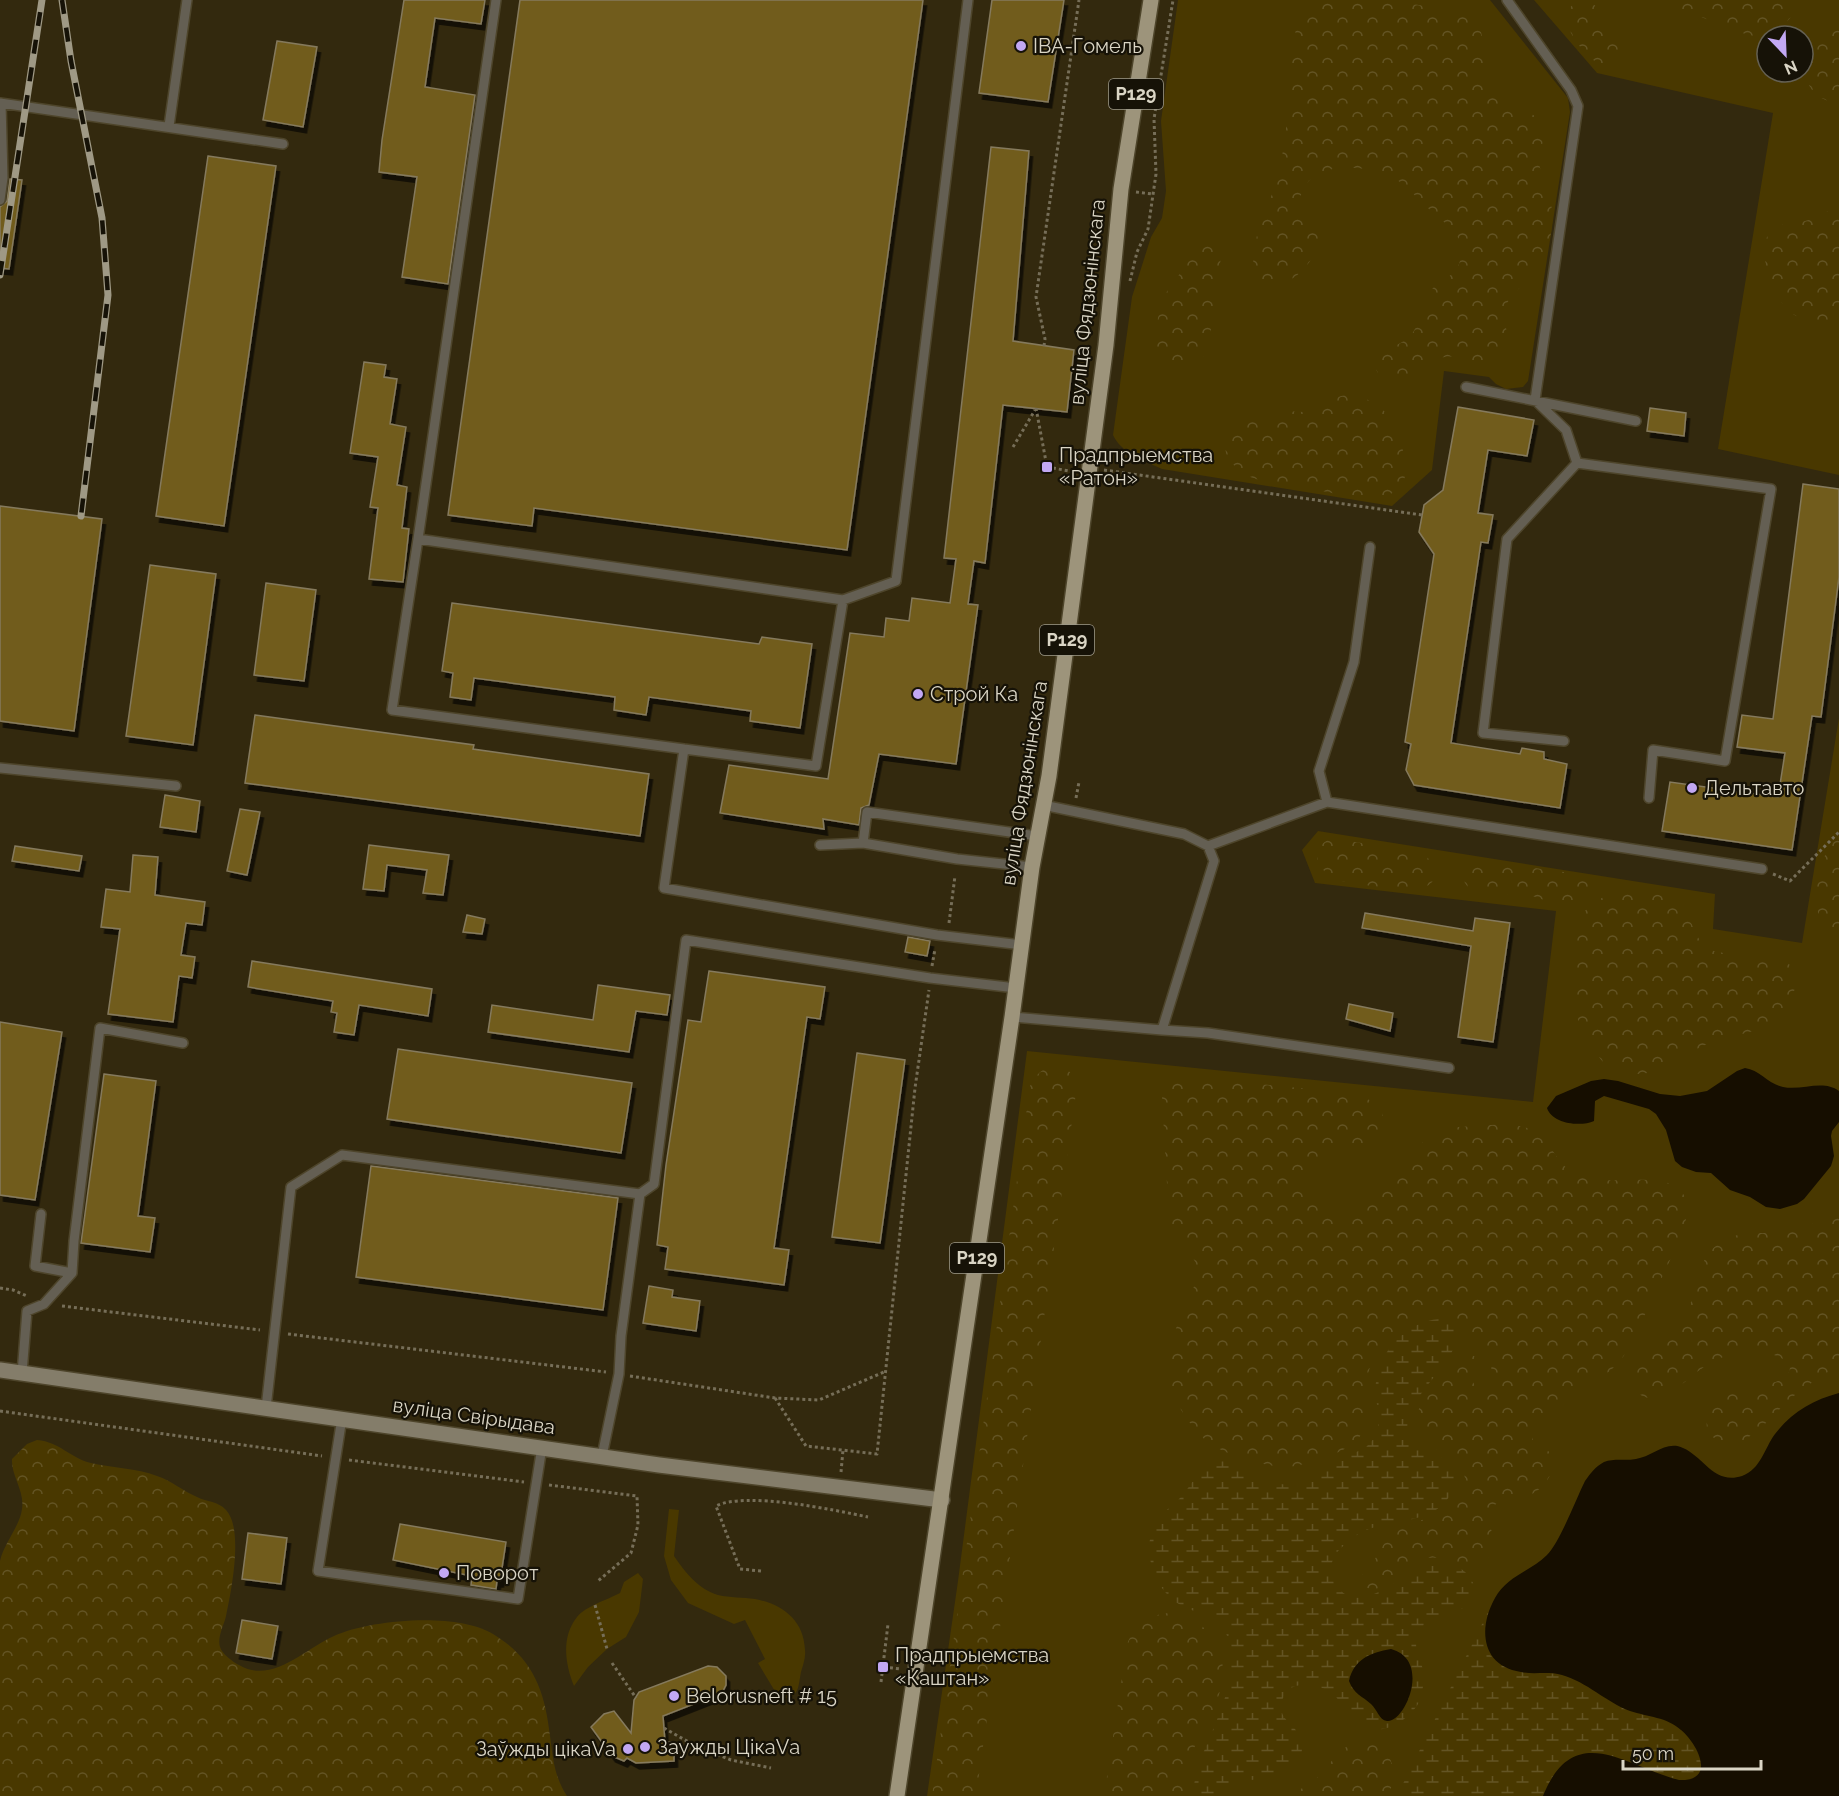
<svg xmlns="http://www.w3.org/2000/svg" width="1839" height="1796" font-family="Raleway,sans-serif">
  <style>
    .green { fill: #493800; fill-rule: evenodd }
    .forest { fill: url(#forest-crowns) }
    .wetland { fill: url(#wetland-marsh) }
    .water { fill: #160e00 }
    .building { fill: #715c1e; stroke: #857a5d; stroke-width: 1.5; filter: url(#shadow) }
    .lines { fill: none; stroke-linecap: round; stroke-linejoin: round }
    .lane-casing { stroke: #4e452b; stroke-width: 12 }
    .secondary-casing { stroke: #4e452b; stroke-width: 18 }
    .primary-casing { stroke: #4e452b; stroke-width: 18 }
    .path { stroke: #766e58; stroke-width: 3; stroke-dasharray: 3 3; stroke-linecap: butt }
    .lane { stroke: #645f53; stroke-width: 9 }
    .secondary { stroke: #847d6a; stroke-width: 15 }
    .primary { stroke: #9d947b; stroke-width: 15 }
    .rail-casing { stroke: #9f9985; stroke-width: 7 }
    .rail { stroke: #161207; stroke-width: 4.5; stroke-dasharray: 14; stroke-linecap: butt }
    .poi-dot { fill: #c2a8f3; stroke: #161207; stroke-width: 2 }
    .labels { text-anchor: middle; stroke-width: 4.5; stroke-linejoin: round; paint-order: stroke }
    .shield { fill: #161207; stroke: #9f9a8c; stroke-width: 1.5 }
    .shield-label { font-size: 18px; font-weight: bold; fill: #dad5c5 }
    .poi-label { font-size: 20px; fill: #dad5c5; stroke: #161207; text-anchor: start }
    .street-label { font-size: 20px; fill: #dad5c5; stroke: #161207 }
  </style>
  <defs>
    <pattern id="forest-crowns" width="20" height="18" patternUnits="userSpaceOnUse" patternTransform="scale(1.5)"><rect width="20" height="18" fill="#493800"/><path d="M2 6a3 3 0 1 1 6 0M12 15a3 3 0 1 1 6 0" fill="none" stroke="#635424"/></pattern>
    <pattern id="wetland-marsh" width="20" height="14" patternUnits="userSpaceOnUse" patternTransform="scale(1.5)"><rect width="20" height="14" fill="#493800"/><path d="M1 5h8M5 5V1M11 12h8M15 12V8" fill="none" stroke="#635424"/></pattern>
    <filter id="shadow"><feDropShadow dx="3.5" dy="6" stdDeviation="0" flood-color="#0009"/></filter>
  </defs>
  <rect width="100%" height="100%" fill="#33290e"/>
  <path class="green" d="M1178 0H1490L1568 98 1570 112 1528 381 1523 387 1506 389 1496 384 1489 377 1444 371 1432 470 1392 506 1162 469C1145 461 1121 453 1113 435L1132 297 1151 237 1162 218 1166 191 1161 121Z
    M1534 0H1839V475L1718 449 1773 113 1597 73ZM1767 36H1803V72H1767Z
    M1839 718V1796H927L958 1581 1027 1051 1533 1102 1556 911 1315 883 1302 850 1318 831 1715 894 1713 929 1802 943Z
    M669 1509 679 1510 674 1556C685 1572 698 1589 718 1595 730 1598 743 1597 755 1599 782 1604 804 1620 805 1650 806 1657 803 1665 801 1672 798 1687 800 1696 783 1699L776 1693 758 1663 765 1659 745 1620 734 1624 688 1603 671 1580 664 1556Z
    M638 1573 643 1579 639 1612 626 1637 607 1649 588 1667 574 1686C565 1664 561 1637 577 1617 586 1606 607 1600 620 1593L624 1582Z"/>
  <path class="forest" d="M1319 0C1353 0 1461 0 1479 27 1483 34 1482 42 1482 49 1483 63 1484 79 1491 91 1503 112 1537 106 1543 127 1547 139 1538 151 1539 163 1541 175 1548 186 1550 198 1556 225 1550 251 1533 273 1525 284 1511 294 1505 307 1497 325 1523 344 1497 359 1479 370 1461 351 1441 358 1433 361 1431 366 1424 371 1415 376 1400 382 1389 380 1385 379 1380 377 1378 373 1365 352 1403 347 1412 334 1422 320 1421 301 1433 288 1442 279 1455 276 1459 264 1469 236 1447 226 1431 211 1408 190 1399 173 1365 169 1342 166 1312 167 1302 192 1299 199 1298 207 1301 213 1305 222 1317 225 1318 236 1321 258 1284 300 1260 278 1240 259 1270 205 1276 182 1291 132 1287 74 1297 23L1304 12Z
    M1587 0C1598 5 1599 12 1605 22 1612 32 1634 50 1615 61 1609 65 1602 64 1596 62 1578 49 1545 6 1587 0Z
    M1658 0H1806L1783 26 1771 34 1758 37 1742 33Z
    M1839 19V104C1832 102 1823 100 1817 95 1790 72 1816 33 1839 19Z
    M1839 208V321C1822 321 1804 323 1790 312 1773 298 1755 250 1770 232 1779 222 1793 224 1805 221 1817 218 1826 210 1839 208Z
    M1206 238 1217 243 1221 257 1208 350C1196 372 1154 371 1155 341 1156 324 1160 302 1169 288 1173 281 1179 276 1183 269 1190 257 1190 242 1206 238Z
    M1349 394C1374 399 1390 410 1398 436 1403 450 1411 469 1402 484 1395 495 1382 498 1370 498 1351 499 1330 492 1311 489 1292 486 1271 484 1253 478 1244 475 1237 469 1231 462 1223 454 1225 442 1228 432L1239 421H1264L1286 411 1303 412 1312 410 1330 399Z
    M1839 837V934C1831 932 1825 928 1821 920 1810 901 1820 848 1839 837Z
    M1329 839H1337L1416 852C1425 856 1435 860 1435 871 1436 880 1430 886 1422 888 1405 892 1355 884 1337 880L1327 875 1317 861 1319 846Z
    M1483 861 1578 874 1589 880 1593 889C1582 922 1543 896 1522 894 1505 892 1476 902 1465 883 1462 876 1463 872 1466 866Z
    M1620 891C1646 891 1673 892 1688 917 1695 928 1697 943 1711 950 1732 959 1791 947 1796 976 1798 987 1792 996 1786 1004 1774 1020 1762 1030 1742 1034 1728 1037 1712 1041 1699 1048 1680 1059 1661 1074 1637 1074 1623 1073 1605 1069 1598 1055 1595 1048 1593 1041 1589 1035 1582 1025 1575 1019 1574 1007 1573 995 1576 983 1577 971 1577 961 1574 950 1575 940 1576 911 1595 898 1620 891Z
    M1058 1065C1073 1070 1075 1079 1076 1093L976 1796H932L1030 1086C1036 1073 1044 1067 1058 1065Z
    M1192 1077 1348 1093C1365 1097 1388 1103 1382 1125 1381 1129 1379 1134 1376 1137 1356 1154 1322 1145 1309 1172 1306 1179 1306 1186 1308 1193 1312 1202 1322 1211 1332 1213 1356 1217 1382 1194 1396 1177 1405 1166 1411 1153 1421 1144 1429 1137 1439 1132 1449 1129 1457 1126 1467 1127 1476 1126 1503 1124 1526 1119 1547 1143 1557 1156 1565 1172 1582 1177 1620 1190 1711 1154 1681 1237 1670 1260 1659 1284 1648 1308 1638 1329 1629 1355 1611 1370 1592 1386 1525 1413 1533 1440L1545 1447 1553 1457C1555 1478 1539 1495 1518 1499 1509 1500 1500 1500 1492 1507 1476 1522 1513 1544 1481 1563 1464 1574 1446 1554 1428 1558 1408 1563 1395 1583 1376 1589L1367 1588 1362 1577 1364 1571 1375 1559 1389 1535 1395 1529C1414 1519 1459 1517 1465 1491 1477 1442 1369 1457 1443 1372 1452 1363 1460 1354 1474 1356 1484 1366 1478 1372 1473 1382L1477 1390 1486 1392 1494 1386C1497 1363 1465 1317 1442 1313 1424 1310 1409 1319 1397 1330 1379 1347 1365 1367 1366 1393 1367 1407 1371 1420 1363 1432 1355 1445 1339 1453 1326 1457 1312 1462 1297 1467 1282 1467 1261 1465 1226 1455 1209 1443 1200 1436 1191 1425 1185 1416 1162 1382 1168 1343 1184 1308 1190 1296 1197 1284 1197 1270 1196 1256 1185 1250 1178 1240 1174 1233 1172 1226 1169 1219L1162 1096C1166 1081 1178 1078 1192 1077Z
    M1839 1211V1365C1822 1376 1804 1387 1789 1400 1768 1419 1735 1466 1707 1431 1701 1367 1789 1400 1790 1367 1785 1358 1776 1355 1766 1353 1743 1348 1724 1355 1704 1367 1685 1379 1660 1412 1636 1392L1633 1376C1647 1354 1674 1345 1685 1319 1698 1291 1695 1251 1729 1238 1750 1229 1771 1236 1793 1231 1809 1227 1824 1218 1839 1211Z
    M37 1440C60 1442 70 1458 91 1463 113 1468 136 1468 157 1476 172 1481 183 1491 197 1497 207 1502 218 1501 226 1510 244 1529 231 1592 226 1616 224 1625 217 1637 220 1647 222 1654 233 1662 239 1665 272 1685 306 1648 334 1636 371 1619 458 1612 493 1634 533 1658 545 1691 550 1736 553 1758 554 1776 567 1796H0V1561C4 1543 20 1526 22 1509 25 1491 11 1476 12 1459L27 1444Z
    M1168 1613C1216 1621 1233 1655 1217 1701 1210 1719 1199 1736 1191 1755 1186 1767 1186 1783 1186 1796H1104L1127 1644C1137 1622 1143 1617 1168 1613Z
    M1372 1740C1394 1753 1398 1773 1388 1796H1280C1291 1793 1303 1789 1311 1783 1336 1763 1335 1742 1372 1740Z"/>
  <path class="wetland" d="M1439 1319C1496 1340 1393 1396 1409 1434 1416 1454 1443 1451 1452 1468 1456 1475 1456 1481 1453 1488 1441 1525 1392 1518 1364 1531 1354 1536 1346 1543 1339 1550 1328 1562 1328 1580 1341 1591 1371 1619 1415 1551 1455 1566 1463 1569 1470 1575 1473 1583 1475 1590 1474 1596 1470 1602 1456 1619 1416 1613 1416 1644 1416 1656 1425 1667 1424 1679 1423 1687 1422 1696 1418 1704 1408 1720 1384 1736 1365 1727 1343 1715 1341 1687 1308 1685 1303 1685 1297 1685 1293 1687 1288 1689 1285 1693 1283 1698 1281 1702 1280 1708 1282 1713 1284 1719 1291 1724 1295 1729 1307 1745 1303 1762 1287 1773 1268 1785 1232 1772 1222 1796H1193C1194 1786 1195 1774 1199 1765 1212 1726 1236 1690 1230 1648 1225 1612 1203 1618 1179 1604 1154 1589 1141 1550 1155 1524 1161 1512 1172 1507 1180 1498 1193 1485 1198 1465 1219 1462 1233 1459 1244 1471 1256 1477 1274 1485 1295 1489 1312 1476 1319 1471 1325 1464 1334 1460 1344 1455 1357 1454 1367 1446 1388 1428 1373 1404 1376 1382 1380 1350 1407 1322 1439 1319Z
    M1490 1608C1487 1621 1479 1645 1491 1656 1496 1661 1526 1672 1534 1673 1543 1675 1552 1672 1561 1675 1586 1681 1606 1701 1630 1711 1646 1717 1664 1716 1678 1726 1689 1735 1695 1747 1700 1760 1707 1775 1691 1781 1679 1780L1594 1752 1579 1755 1555 1772 1543 1796H1397Z"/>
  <path class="water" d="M1745 1068C1760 1070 1768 1084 1783 1087 1802 1091 1823 1079 1839 1091V1122L1832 1131 1831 1136 1834 1156 1831 1166 1804 1199 1797 1204 1780 1209 1766 1207 1750 1197 1730 1190 1711 1173 1696 1172 1682 1167 1675 1161 1666 1130 1656 1114 1649 1109 1604 1096 1595 1101 1594 1121C1581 1127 1552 1124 1547 1108L1556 1096 1591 1081 1604 1079 1618 1081 1660 1094 1680 1096 1707 1091 1737 1071Z
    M1839 1393V1796H1543C1574 1719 1625 1766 1679 1780 1717 1782 1698 1744 1681 1730 1667 1717 1648 1717 1630 1711 1606 1702 1587 1682 1562 1675 1548 1671 1534 1675 1521 1672 1481 1666 1478 1628 1495 1598 1507 1576 1531 1571 1547 1555 1560 1542 1576 1499 1585 1481 1590 1474 1595 1467 1604 1462 1614 1458 1625 1461 1636 1459 1652 1457 1666 1440 1683 1448 1704 1457 1714 1485 1742 1476 1761 1469 1764 1449 1775 1434 1792 1412 1813 1400 1839 1393Z
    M1391 1649C1432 1660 1405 1723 1387 1721 1379 1720 1377 1709 1371 1704 1362 1696 1354 1694 1349 1681 1354 1659 1370 1653 1391 1649Z"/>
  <path class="building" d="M404 0H485L481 24 435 18 425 87 475 95 448 284 402 277 417 177 379 172 382 140Z
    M520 0H923L847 550 534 508 532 526 448 515Z
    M992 0H1064L1048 102 979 93Z
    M277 41 317 47 303 127 263 120Z
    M991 147 1029 151 1013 341 1074 350 1067 412 1003 405 985 563 974 561 968 604 978 605 956 764 879 754 869 805 861 808 859 825 823 819 824 829 720 813 729 765 828 779 850 633 884 637 886 618 909 621 912 598 950 603 956 559 944 558Z
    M208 156 276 166 224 526 156 516Z
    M10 179 22 180 9 269 0 268V207L7 201Z
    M364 362 386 365 384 377 397 379 390 424 406 427 397 485 407 487 402 528 409 529 403 582 369 579 378 508 370 507 378 457 350 453Z
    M1458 407 1534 420 1527 456 1488 450 1478 513 1493 515 1488 543 1481 542 1451 743 1520 754 1522 748 1544 752V759L1567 764 1560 808 1414 785 1406 770 1411 744 1405 742 1434 554 1419 532 1424 505 1443 490Z
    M1650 408 1686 413 1684 436 1647 431Z
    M1803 484 1839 489V577L1821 717 1812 716 1792 850 1662 831 1670 782 1778 797 1785 753 1737 747 1742 715 1773 719Z
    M0 506 102 519 74 731 0 721Z
    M150 565 216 574 193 745 126 736Z
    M266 583 316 590 304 681 254 675Z
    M452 603 759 644 762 637 812 644 800 728 750 721 751 711 649 697 646 715 614 710 615 697 474 678 471 700 450 697 453 673 442 671Z
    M255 715 474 745 473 749 649 774 640 836 245 783Z
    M165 795 200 801 196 832 160 827Z
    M240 809 260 812 247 875 227 871Z
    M369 845 449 855 443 895 423 893 427 870 387 865 384 891 363 889Z
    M15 846 82 856 79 871 12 861Z
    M133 855 158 857 155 895 205 902 202 925 186 923 181 955 195 957 192 978 179 976 173 1022 108 1014 120 929 101 927 106 889 130 892Z
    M1365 913 1473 931 1475 918 1510 923 1493 1042 1458 1037 1471 946 1362 928Z
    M467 915 485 919 482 934 463 932Z
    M908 937 930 941 927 956 905 952Z
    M252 961 432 989 428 1016 359 1005 354 1035 334 1032 337 1013 331 1012 333 1001 248 987Z
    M709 971 825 987 820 1019 807 1017 774 1248 789 1250 784 1285 665 1269 668 1247 657 1245 666 1165 688 1020 701 1022Z
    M598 985 670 995 667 1015 636 1011 629 1052 488 1032 492 1005 593 1020Z
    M1349 1004 1393 1013 1390 1031 1346 1019Z
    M0 1022 62 1032 35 1200 0 1195Z
    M398 1049 632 1083 621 1153 387 1119Z
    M857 1053 905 1060 880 1243 832 1237Z
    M104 1074 156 1081 138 1216 155 1218 150 1252 81 1243Z
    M371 1166 618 1198 603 1310 356 1277Z
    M649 1286 673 1290 672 1297 700 1301 696 1331 643 1323Z
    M400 1524 506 1542 500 1581H497L496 1589 471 1585 472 1576 393 1560Z
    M248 1533 287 1538 281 1584 242 1579Z
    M242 1620 278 1626 272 1659 236 1653Z
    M708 1666 717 1667 726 1676V1685L722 1693 663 1716 665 1742H674V1761L636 1763 627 1758 624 1761 612 1756 591 1727 604 1714 614 1711 631 1733 634 1700 639 1692Z"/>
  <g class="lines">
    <g class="lane-casing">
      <path id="lane" d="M496 0 418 539 843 600 896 581 968 0
        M1507 0 1571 90 1578 106 1535 400 1566 430 1577 463 1507 539 1483 733 1564 741
        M0 103 283 144
        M169 126 187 0
        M0 200 3 178 1 103
        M1466 387 1636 421
        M1577 463 1771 489 1725 761 1653 750 1649 798
        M418 539 392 710 684 749
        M843 600 816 766 684 749 664 888 937 935 1022 945
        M0 768 176 786
        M1327 802 1319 771 1354 662 1370 547
        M863 843 957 859 1032 867
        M820 845 863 843 867 812 1037 836
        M1208 846 1327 802 1762 869
        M1012 1017 1162 1030 1214 861 1208 846 1184 834 1043 805
        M1162 1030 1208 1033 1449 1068
        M41 1214 35 1266 72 1273
        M22 1373 27 1311 44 1304 72 1273 74 1241 100 1028 183 1043
        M266 1408 291 1187 342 1155 640 1194
        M342 1418 318 1571 518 1599 542 1447
        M602 1456 619 1374 621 1336 640 1194 654 1184 686 940 930 978 1016 988"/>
    </g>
    <g class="secondary-casing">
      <path id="secondary" d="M0 1370 659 1465 942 1500"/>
    </g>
    <g class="primary-casing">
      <path id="primary" d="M897 1796 1012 1017 1032 867 1049 776 1106 345 1121 189 1151 0"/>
    </g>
    <path class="path" d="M1136 192 1152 194
      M1130 281 1137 252 1148 229 1156 174 1154 119 1173 0
      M1044 346 1045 339 1036 297 1079 0
      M1036 408 1047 467 1075 472
      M1013 447 1035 410
      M1104 470 1422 515
      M1076 798 1079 782
      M1773 874 1790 881 1839 832
      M949 923 955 876
      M932 966 935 949
      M0 1288 13 1290 27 1296
      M62 1306 260 1330
      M288 1334 606 1372
      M630 1376 775 1398 819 1400 884 1372
      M775 1398 806 1446 877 1454 915 1088 929 990
      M0 1411 322 1456
      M349 1460 524 1482
      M841 1472 843 1450
      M549 1485 637 1496 638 1525 631 1553 598 1581
      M761 1571 740 1569 716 1506C746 1491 834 1510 868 1517
      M595 1605 607 1649
      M612 1663 636 1698
      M884 1667 901 1669
      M881 1682 888 1624
      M664 1728 692 1744
      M706 1750 731 1760 771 1768"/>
    <use href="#lane" class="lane"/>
    <use href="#secondary" class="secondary"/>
    <use href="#primary" class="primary"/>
    <g class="rail-casing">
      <path id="rail" d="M62 0 71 61 102 218 108 295 81 516
        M0 275 42 0"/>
    </g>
    <use href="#rail" class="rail"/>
  </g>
  <g class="poi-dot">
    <circle cx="1021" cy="46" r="6"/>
    <rect x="1041" y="461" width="12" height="12" rx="3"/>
    <circle cx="918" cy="694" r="6"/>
    <circle cx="1692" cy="788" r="6"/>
    <circle cx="444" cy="1573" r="6"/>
    <rect x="877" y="1661" width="12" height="12" rx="3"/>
    <circle cx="674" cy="1696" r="6"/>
    <circle cx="645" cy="1747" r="6"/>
    <circle cx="628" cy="1749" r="6"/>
  </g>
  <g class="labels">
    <g class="shield">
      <rect x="1109" y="79" width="54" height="30" rx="4.5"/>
      <rect x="1040" y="625" width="54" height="30" rx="4.5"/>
      <rect x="950" y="1243" width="54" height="30" rx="4.5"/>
    </g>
    <g class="shield-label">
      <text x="1136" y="100">Р129</text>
      <text x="1067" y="646">Р129</text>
      <text x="977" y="1264">Р129</text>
    </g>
    <g class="poi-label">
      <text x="1033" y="53">IBA-Гомель</text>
      <text x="1059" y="462">Прадпрыемства<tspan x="1059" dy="23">«Ратон»</tspan></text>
      <text x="930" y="701">Строй Ка</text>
      <text x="1704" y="795">Дельтавто</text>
      <text x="456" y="1580">Поворот</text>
      <text x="895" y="1662">Прадпрыемства<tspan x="895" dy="23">«Каштан»</tspan></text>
      <text x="686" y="1703">Belorusneft # 15</text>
      <text x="657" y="1754">Заужды ЦікаVа</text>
      <text x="616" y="1756" text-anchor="end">Заўжды цікаVа</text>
    </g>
    <g class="street-label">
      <text transform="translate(1087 302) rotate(-84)" y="7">вуліца Фядзюнінскага</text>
      <text transform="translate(1024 783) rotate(-81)" y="7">вуліца Фядзюнінскага</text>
      <text transform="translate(474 1416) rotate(8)" y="7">вуліца Свірыдава</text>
    </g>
  </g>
  <g transform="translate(1785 54) rotate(157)"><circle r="28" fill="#161207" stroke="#646053" stroke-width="1.5"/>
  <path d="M0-4.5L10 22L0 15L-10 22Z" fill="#c2a8f3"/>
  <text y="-9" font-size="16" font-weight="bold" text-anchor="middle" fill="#dad5c5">N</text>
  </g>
  <path d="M1623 1760v9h138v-9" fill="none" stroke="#dad5c5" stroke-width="3"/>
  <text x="1632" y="1760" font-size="18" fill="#dad5c5" stroke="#161207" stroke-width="4.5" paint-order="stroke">50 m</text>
</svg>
